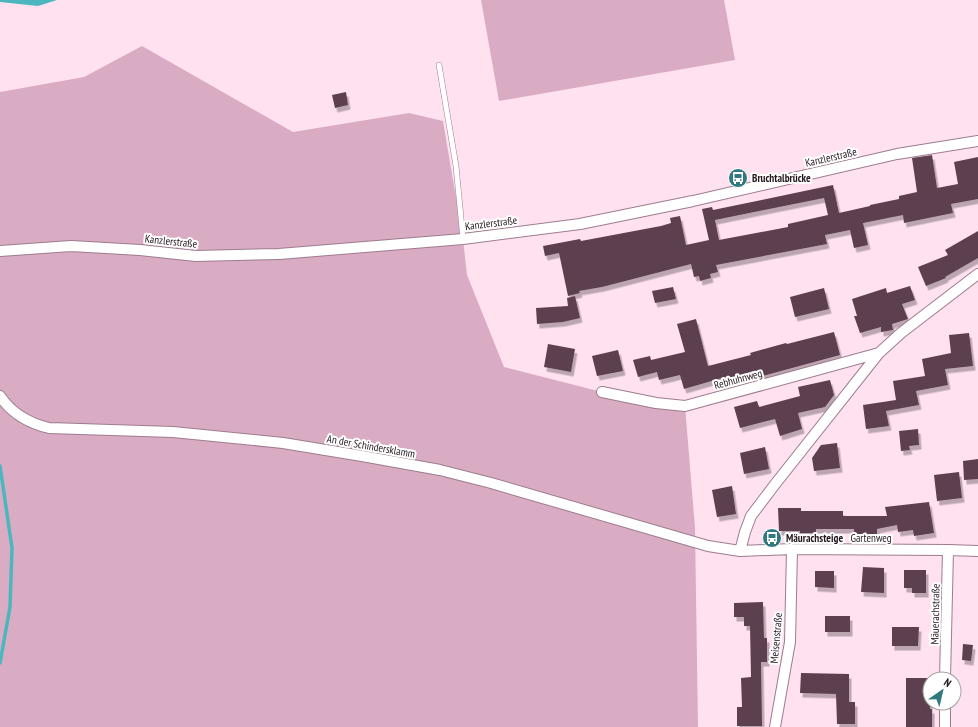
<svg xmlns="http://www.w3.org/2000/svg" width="978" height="727" font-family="'PT Sans Narrow',sans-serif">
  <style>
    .green { fill: #daacc4 }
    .water { fill: #4cb6be }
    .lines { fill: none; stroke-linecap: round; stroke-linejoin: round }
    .stream { stroke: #4cb6be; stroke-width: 3.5 }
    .building { fill: #5d3f4f; fill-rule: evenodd; filter: url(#shadow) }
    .lane-casing { stroke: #9d7c8e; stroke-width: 6 }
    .street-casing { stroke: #9d7c8e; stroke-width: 12 }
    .lane { stroke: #fff; stroke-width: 5 }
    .street { stroke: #fff; stroke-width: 10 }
    .labels { text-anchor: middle; stroke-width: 4; stroke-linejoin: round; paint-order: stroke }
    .street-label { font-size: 11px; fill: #24181e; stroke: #fff }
    .poi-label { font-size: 11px; font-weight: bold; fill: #24181e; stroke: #fff; text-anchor: start }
  </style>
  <defs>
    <filter id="shadow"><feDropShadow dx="2.5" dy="4.5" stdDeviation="0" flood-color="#0004"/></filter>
  </defs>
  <rect width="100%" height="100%" fill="#ffe1f0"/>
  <path class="green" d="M481 0H724L735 60 499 101Z
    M142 46 293 132 409 113 443 121 463 239 467 275 504 367 602 392 685 406 695 528 698 727H0V92L84 77Z"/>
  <path class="water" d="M0 0H57L38 6 0 2Z"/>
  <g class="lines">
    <path class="stream" d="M0 466 12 548 10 607 0 663"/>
  </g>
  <path class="building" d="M346 92 348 105 335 108 332 95Z
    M932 155 937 188 958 184 954 162 978 157V199L951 204 953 213 904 223 903 215 863 223 868 245 854 248 850 230 825 235 827 244 716 265 718 272 710 274 711 278 700 281 699 276 694 277 691 264 602 287 579 291 580 293 568 296 559 253 545 256 543 246 580 239 581 241 661 226 671 223 670 218 680 216 686 245 709 240 702 209 712 207 713 210 833 185 839 213 870 206V205L899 199V196L917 192 912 158ZM824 198 828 215 788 224V227L719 240 715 220Z
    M978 231V258L945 277 946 278 926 286 918 267 948 255 945 250Z
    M910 286 915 300 902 304 908 319 892 324 893 330 881 332V327L860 333 854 316H857L852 299 886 288 887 293Z
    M673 287 676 299 655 303 652 291Z
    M824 288 829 309 795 317 790 297Z
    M575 296 580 318 563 322 537 324 536 308 568 306 567 298Z
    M696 319 708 366 751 355 750 353 786 343 787 344 834 332 840 355 759 377 757 373 723 382 722 378 684 389 680 375 659 380 657 372 638 377 633 360 650 356 651 360 685 352 677 324Z
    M969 333 973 366 945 369 948 385 916 391 919 405 886 411 889 426 866 429 863 405 896 400 893 381 925 376 922 359 951 353 949 335Z
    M548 344 575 349 571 372 544 367Z
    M618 350 623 371 597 376 592 356Z
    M830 380 834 395 825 407 798 413 802 429 780 436 775 419 740 428 734 407 757 401 759 407 800 396 798 387Z
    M918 429 919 445 909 446 910 450 901 451 899 431Z
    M837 443 840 468 814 471 812 458 821 445Z
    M765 447 769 469 744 474 740 453Z
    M978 459V479L964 480 963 461Z
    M959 472 962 498 937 501 934 475Z
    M732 486 736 514 717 517 712 490Z
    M929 502 934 533 914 536 913 530 898 532 897 525 877 529V536H854V529H816V533H800V531H779L778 508H801V511H843V516H887L885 507Z
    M863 567 884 568V593L861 592Z
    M904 570H926V593H912V588H904Z
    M815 571H834V588L815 587Z
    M763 602 764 638H767V662H761L762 726H737V707H742L741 678 751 677 750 626H744V617H734V603Z
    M825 616H850V632H825Z
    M892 627H919L918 646H892Z
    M963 644 973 645 971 661 962 660Z
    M801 673 849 674V702H855V724H837L836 694 800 693Z
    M906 678H930V709H932V727H906Z"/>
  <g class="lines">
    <g class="lane-casing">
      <path id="lane" d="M439 65 456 166 463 239"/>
    </g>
    <g class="street-casing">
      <path id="street" d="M0 251 71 246 140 250 196 256 279 254 463 239 580 224 693 201 897 154 978 141
        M602 392 656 403 685 406 879 353
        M0 396C12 414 28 423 49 428L173 432 283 443 362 456 440 470 491 483 708 546 740 551 792 549 948 550 978 551
        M740 551 745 532 751 516 776 483 879 353 901 333 978 274
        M945 679 948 550
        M775 727 790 642 792 549
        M945 727V703"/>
    </g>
    <use href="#lane" class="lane"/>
    <use href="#street" class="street"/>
  </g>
  <defs>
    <g id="bus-disc" transform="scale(1)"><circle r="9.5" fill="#30797e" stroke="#fff"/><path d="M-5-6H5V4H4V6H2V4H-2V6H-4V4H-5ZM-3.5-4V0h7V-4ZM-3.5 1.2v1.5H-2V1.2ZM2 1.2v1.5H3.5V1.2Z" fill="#fff"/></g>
  </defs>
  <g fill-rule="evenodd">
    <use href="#bus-disc" x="738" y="178"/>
    <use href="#bus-disc" x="772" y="538"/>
  </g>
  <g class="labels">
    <g class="street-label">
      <text transform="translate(831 157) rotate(-13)" y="4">Kanzlerstraße</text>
      <text transform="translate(491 223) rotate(-7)" y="4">Kanzlerstraße</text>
      <text transform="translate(171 241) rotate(6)" y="4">Kanzlerstraße</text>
      <text transform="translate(738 379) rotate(-15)" y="4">Rebhuhnweg</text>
      <text transform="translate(371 446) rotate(10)" y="4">An der Schindersklamm</text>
      <text x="871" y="542">Gartenweg</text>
      <text transform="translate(935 614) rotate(-89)" y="4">Mäuerachstraße</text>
      <text transform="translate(776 638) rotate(-85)" y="4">Meisenstraße</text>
    </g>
    <g class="poi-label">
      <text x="752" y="182">Bruchtalbrücke</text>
      <text x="786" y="542">Mäurachsteige</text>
    </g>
  </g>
  <g transform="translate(942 691) rotate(34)"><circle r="19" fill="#ffffff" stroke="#a7a3a5"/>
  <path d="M0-3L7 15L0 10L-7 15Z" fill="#30797e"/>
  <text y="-6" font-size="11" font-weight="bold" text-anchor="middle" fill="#24181e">N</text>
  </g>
</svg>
